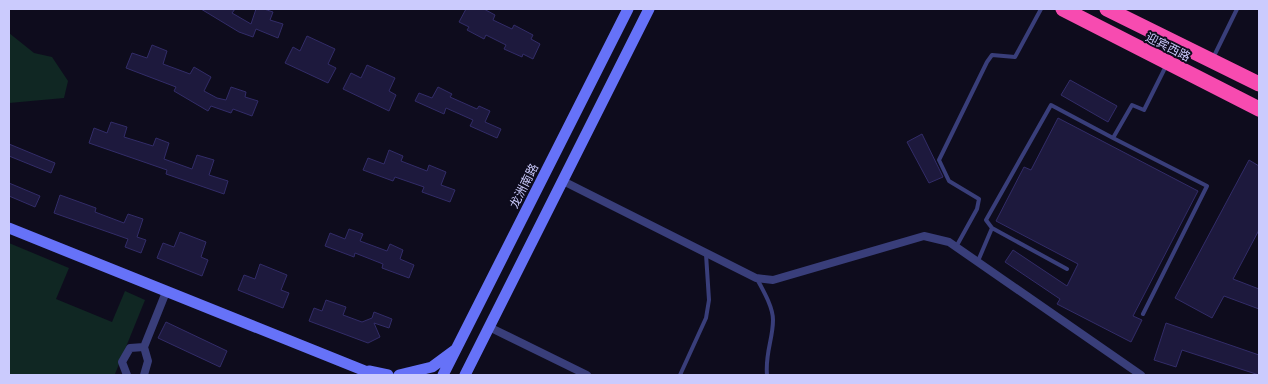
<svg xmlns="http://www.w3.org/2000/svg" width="1268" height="384" font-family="'Roboto Condensed','Noto Sans SC',sans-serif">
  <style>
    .green { fill: #102723 }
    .building { fill: #1d193d; stroke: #322c68 }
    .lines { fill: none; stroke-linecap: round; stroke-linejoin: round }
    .lane { stroke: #393e7a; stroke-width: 4 }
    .street { stroke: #393e7a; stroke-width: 8 }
    .secondary { stroke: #6672f8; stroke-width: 11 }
    .highway { stroke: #f74bb0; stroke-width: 15 }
    .labels { text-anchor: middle; stroke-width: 4; stroke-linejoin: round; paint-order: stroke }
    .street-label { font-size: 12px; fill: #cbcbfd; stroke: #0e0c1d }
  </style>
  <rect width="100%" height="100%" fill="#0e0c1d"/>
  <path class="green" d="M9 33 34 53 52 57 68 81 64 98 9 103Z
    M9 243 69 268 56 299 112 322 125 291 145 300 115 374 117 375H9Z"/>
  <path class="building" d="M201 9H235L232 13 251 24 256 9H264L273 12 270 20 283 24 278 38 256 29 253 37 239 32Z
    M466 9H484L495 15 493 20 512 29 514 25 533 35 531 39 540 44 533 59 523 54 522 57 504 49 506 45 486 35 484 39 467 30 469 27 459 22Z
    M307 36 335 49 328 64 336 68 328 83 285 63 293 47 300 51Z
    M152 45 167 51 163 64 190 74 194 67 211 77 204 91 217 98 226 100 231 87 246 92 245 97 258 101 252 116 233 109 231 113 211 106 208 111 174 91 176 87 126 68 132 53 147 58Z
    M367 65 395 78 389 91 396 95 389 111 343 89 351 73 361 78Z
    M1070 80 1117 106 1108 122 1061 95Z
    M438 87 452 94 450 97 477 109 479 106 490 111 485 122 501 129 497 138 470 126 473 120 446 108 444 114 415 101 419 93 432 98Z
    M1058 118 1198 191 1133 316 1142 320 1131 342 1057 304 1060 299 1005 262 1013 250 1067 286 1078 264 996 221 1024 167 1031 170Z
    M111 122 127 127 124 137 153 146 156 138 169 143 164 159 192 169 197 155 214 160 209 175 228 181 224 194 166 174 167 170 89 143 94 128 107 133Z
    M922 134 943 177 929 183 907 142Z
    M9 144 55 163 51 173 9 156Z
    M389 150 403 156 401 161 427 171 429 165 446 172 441 185 455 190 450 202 422 192 424 187 395 177 393 181 363 170 368 158 384 164Z
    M1249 160 1259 166V230L1233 279 1259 289V309L1224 296 1212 318 1175 298Z
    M9 183 40 196 35 207 9 196Z
    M60 195 96 208 95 212 124 223 128 214 143 219 137 237 146 240 141 253 125 247 128 239 54 213Z
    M349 229 363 234 360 241 387 251 390 244 403 250 400 259 414 265 409 278 382 268 383 264 355 253 354 257 325 246 330 233 345 239Z
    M180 232 206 242 201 257 208 260 202 276 157 258 163 243 174 247Z
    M260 264 287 275 281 290 289 293 283 308 238 290 244 275 255 279Z
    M326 300 346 307 343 315 362 322 372 318 374 312 392 319 389 328 374 323 380 337 368 343 309 321 314 308 322 311Z
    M166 322 227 351 220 367 158 338Z
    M1166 323 1259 355V375L1182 350 1176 367 1154 360Z"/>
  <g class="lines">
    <path class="lane" d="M1214 56 1237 9
      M1113 138 1207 186 1143 314
      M956 247 977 209 979 199 949 181 939 160 987 62 992 55 1015 57 1041 9
      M978 261 992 228
      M1067 269 992 228 986 220 1051 105 1113 138 1132 105 1144 110 1166 66
      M757 279C763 290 773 307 773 320 773 339 765 353 767 375
      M680 375 706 318 709 300 706 254"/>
    <path class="street" d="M563 181 756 278 773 280 924 236 949 242 1141 375
      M489 327 587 375
      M127 375 122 362 130 348 144 347
      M144 375 148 361 144 347 166 292"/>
    <path class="secondary" d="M9 228 375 375
      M369 371 388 375
      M399 375 432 367 455 350
      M443 375 628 9
      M465 375 649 9"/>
    <path class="highway" d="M1063 9 1259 109
      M1107 9 1259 84"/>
  </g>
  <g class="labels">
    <g class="street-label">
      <text transform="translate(1168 47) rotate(27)" y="4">迎宾西路</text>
      <text transform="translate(524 186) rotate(-63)" y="4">龙洲南路</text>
    </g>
  </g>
  <rect width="1268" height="384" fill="none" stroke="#cbcbfd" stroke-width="20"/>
</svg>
